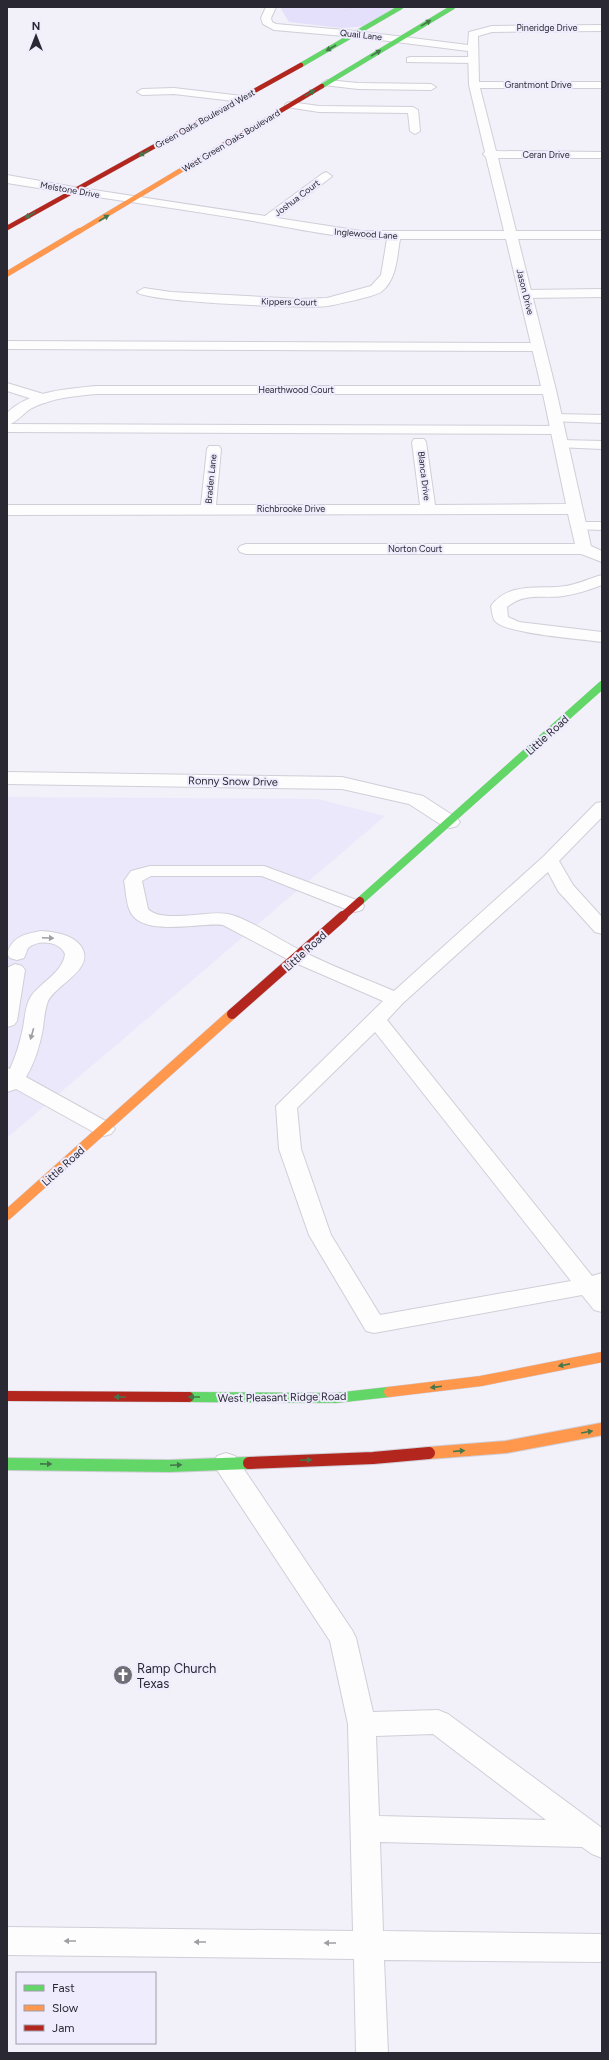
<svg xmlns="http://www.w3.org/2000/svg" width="609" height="2060" font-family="Figtree,sans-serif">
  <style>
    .built { fill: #ebe8fb }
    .green { fill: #e4dffa }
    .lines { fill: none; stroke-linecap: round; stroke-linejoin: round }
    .lane-casing { stroke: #d0ced7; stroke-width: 2 }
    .street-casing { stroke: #d0ced7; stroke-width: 2 }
    .fast-far3-casing { stroke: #d0ced7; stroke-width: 5 }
    .fast-far2-casing { stroke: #d0ced7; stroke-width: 8 }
    .fast-far1-casing { stroke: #d0ced7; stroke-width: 11 }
    .fast-casing { stroke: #d0ced7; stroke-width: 14 }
    .slow-far3-casing { stroke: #d0ced7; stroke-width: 5 }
    .slow-far2-casing { stroke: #d0ced7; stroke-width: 6 }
    .slow-far1-casing { stroke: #d0ced7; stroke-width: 11 }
    .slow-casing { stroke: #d0ced7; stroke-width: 14 }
    .jam-far3-casing { stroke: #d0ced7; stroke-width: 5 }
    .jam-far2-casing { stroke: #d0ced7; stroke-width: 8 }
    .jam-far1-casing { stroke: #d0ced7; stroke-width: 11 }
    .jam-casing { stroke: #d0ced7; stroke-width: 14 }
    .path { stroke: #dedee1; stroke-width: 1; stroke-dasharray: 1.5 1.5; stroke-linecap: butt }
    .lane { fill: #fdfdfe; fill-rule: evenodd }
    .street { fill: #fdfdfe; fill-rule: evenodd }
    .fast-far3 { stroke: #63d668; stroke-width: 4.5 }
    .fast-far2 { stroke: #63d668; stroke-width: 8 }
    .fast-far1 { stroke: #63d668; stroke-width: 10 }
    .fast { stroke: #63d668; stroke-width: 12 }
    .slow-far3 { stroke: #ff974d; stroke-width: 4.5 }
    .slow-far2 { stroke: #ff974d; stroke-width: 5.5 }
    .slow-far1 { stroke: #ff974d; stroke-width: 10 }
    .slow { stroke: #ff974d; stroke-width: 12 }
    .jam-far3 { stroke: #b3261e; stroke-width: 4.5 }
    .jam-far2 { stroke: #b3261e; stroke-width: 8 }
    .jam-far1 { stroke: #b3261e; stroke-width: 10 }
    .jam { stroke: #b3261e; stroke-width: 12 }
    .oneway { fill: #44774b }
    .oneway2 { fill: #9e9ea3 }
    .labels { text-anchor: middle; stroke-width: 4; stroke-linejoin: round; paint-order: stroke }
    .far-street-label { font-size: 9px; fill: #2a2933; stroke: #efecfd }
    .street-label { font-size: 11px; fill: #2a2933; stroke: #efecfd }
    .near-poi-label { font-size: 13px; fill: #2a2933; stroke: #efecfd; text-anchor: start }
  </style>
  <rect width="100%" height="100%" fill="#f2f0f9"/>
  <path class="built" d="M7 797 318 799 385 816 7 1138Z"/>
  <path class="green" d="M280 7H401L369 26 342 28 289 22Z"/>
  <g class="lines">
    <g class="lane-casing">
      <path id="lane" d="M410 57H473L478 60 473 63 407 62V58Z
        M327 80 358 83 431 84 436 87 431 90 358 89 324 85 322 83Z
        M290 102 319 106 413 107 418 110 420 131 415 134 410 131 408 113 319 112 287 107 285 105 287 103Z
        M602 289V297L525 298 519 294 525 290Z
        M7 341 538 343 544 347 538 351 7 349Z
        M7 383 50 396 52 399 45 403 7 391Z
        M555 414 602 415V423L550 421 548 418 550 415Z
        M7 424 558 426 565 430 558 434 7 432Z
        M561 440 602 441V449L556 447 554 444 556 441Z
        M579 522H602V530L574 529 572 526 574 523Z
        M602 575V585C589 590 576 594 563 596 541 599 526 592 507 607L508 617 519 622 602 632V642C583 639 505 634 495 621 492 617 492 610 491 606 509 581 541 590 566 586 579 584 590 578 602 575Z
        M602 802V817L559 861 573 885 602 917V934L595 932 558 891 548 872 403 1003 387 1020 592 1276 602 1273V1312L594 1310 582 1295 374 1333 366 1331 309 1235 279 1149 276 1106 383 1001 291 961 223 925C200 922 142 938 130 911 126 903 126 890 124 881L131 871 150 866H264L362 902 364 906 362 910 355 912 348 910 262 876H151L142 881 148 909C163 924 207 910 228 914 248 918 284 943 304 952 333 967 364 978 394 991L544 856 596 803ZM375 1032 571 1281 380 1315 331 1235 301 1149 297 1108Z
        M41 931C54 932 71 934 80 945 98 968 56 984 48 1001 45 1009 44 1019 43 1028 40 1045 35 1062 26 1077L111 1124 115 1129 111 1134 104 1136 97 1134 16 1089 7 1092V1068L10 1069C16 1056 20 1042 23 1028 25 1018 25 1007 30 998 39 983 63 973 65 954 60 941 38 939 28 948L24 958 17 960 10 958 7 954C12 937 24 934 41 931Z
        M15 964 22 966 25 970 17 1021 14 1025 7 1027V968Z
        M226 1453 235 1456 352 1630 356 1638 373 1712 438 1710 448 1714 602 1828V1858L592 1854 582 1847 380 1842 383 1931 602 1934V1962L384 1960 388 2053H356L354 1959 7 1955V1927L353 1931 348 1724 330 1641 217 1470 214 1463 217 1456ZM433 1734 546 1820 379 1816 376 1736Z"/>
    </g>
    <g class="street-casing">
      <path id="street" d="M266 7H276L271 18 272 22 276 24 356 31 468 45 469 32 492 26 602 25V31L492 32 478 36 479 82H602V88H480L496 151 602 152V158H498L516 231H602V239H518L556 390 591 546 602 551V562L581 554H246L240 552 238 549 240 546 246 544H575L568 514 7 515V505H201L207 449 209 446H219L221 449 216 505H420L412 442 414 439H424L426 442 435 505 566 504 543 394H96C74 396 52 398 32 408 23 413 17 423 7 425V413C29 391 67 389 96 386H541L506 239H400C397 256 397 280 381 292 373 297 338 304 328 306 308 309 144 302 137 292L144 288 171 292 300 299 327 298 371 286 381 275 387 239C337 239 290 227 241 219 163 206 85 196 7 183V175L74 187 265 216 322 174 326 172 332 176 330 178 277 218 361 231H504L486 157 483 154 485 152 469 85 468 51 356 37 274 30 263 24 261 18Z
        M174 88 242 96 247 99 242 102 174 94 142 95 137 92 142 89Z
        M7 772 342 777 423 796 457 818 460 822 457 826 450 828 443 826 409 804 342 789 7 784Z"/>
    </g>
    <g class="fast-far3-casing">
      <path id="fast-far3" d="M301 65 401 7
        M322 86 453 7"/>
    </g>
    <g class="fast-far2-casing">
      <path id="fast-far2" d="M360 901 602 685"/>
    </g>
    <g class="fast-far1-casing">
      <path id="fast-far1" d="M189 1397 335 1398 389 1392"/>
    </g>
    <g class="fast-casing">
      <path id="fast" d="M7 1464 169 1466 249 1463"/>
    </g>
    <g class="slow-far3-casing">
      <path id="slow-far3" d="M78 232 188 166"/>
    </g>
    <g class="slow-far2-casing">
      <path id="slow-far2" d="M7 274 79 231"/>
    </g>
    <g class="slow-far1-casing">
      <path id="slow-far1" d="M7 1215 232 1014
        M389 1392 481 1381 602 1357"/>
    </g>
    <g class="slow-casing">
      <path id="slow" d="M429 1453 506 1447 602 1429"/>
    </g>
    <g class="jam-far3-casing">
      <path id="jam-far3" d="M188 166 322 86
        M7 228 301 65"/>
    </g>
    <g class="jam-far2-casing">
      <path id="jam-far2" d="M342 917 360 901"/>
    </g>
    <g class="jam-far1-casing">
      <path id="jam-far1" d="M232 1014 343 916
        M7 1396 189 1397"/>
    </g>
    <g class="jam-casing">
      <path id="jam" d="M249 1463 373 1458 429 1453"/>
    </g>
    <path class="path" d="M343 11 353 7"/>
    <use href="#lane" class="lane"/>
    <use href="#street" class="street"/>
    <use href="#fast-far3" class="fast-far3"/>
    <use href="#fast-far2" class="fast-far2"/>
    <use href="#fast-far1" class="fast-far1"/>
    <use href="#fast" class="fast"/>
    <use href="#slow-far3" class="slow-far3"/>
    <use href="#slow-far2" class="slow-far2"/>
    <use href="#slow-far1" class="slow-far1"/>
    <use href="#slow" class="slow"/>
    <use href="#jam-far3" class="jam-far3"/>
    <use href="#jam-far2" class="jam-far2"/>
    <use href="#jam-far1" class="jam-far1"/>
    <use href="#jam" class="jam"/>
  </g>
  <defs><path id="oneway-solid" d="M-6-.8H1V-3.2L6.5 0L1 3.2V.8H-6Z"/></defs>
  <g class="oneway">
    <use href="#oneway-solid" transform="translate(426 23) rotate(-31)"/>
    <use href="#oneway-solid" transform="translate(331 48) rotate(150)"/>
    <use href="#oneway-solid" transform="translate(376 53) rotate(-31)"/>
    <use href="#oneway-solid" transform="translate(310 93) rotate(-31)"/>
    <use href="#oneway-solid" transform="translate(144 153) rotate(151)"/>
    <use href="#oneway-solid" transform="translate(30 215) rotate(151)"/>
    <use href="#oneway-solid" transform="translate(104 218) rotate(-31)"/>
    <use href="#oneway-solid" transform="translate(564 1365) rotate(169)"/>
    <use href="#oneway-solid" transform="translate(436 1387) rotate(173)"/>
    <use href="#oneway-solid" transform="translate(120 1397) rotate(-180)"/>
    <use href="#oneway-solid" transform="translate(194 1397) rotate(-180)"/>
    <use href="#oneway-solid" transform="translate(587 1432) rotate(-10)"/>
    <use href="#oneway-solid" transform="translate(459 1451) rotate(-5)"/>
    <use href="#oneway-solid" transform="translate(306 1460) rotate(-2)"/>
    <use href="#oneway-solid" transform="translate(46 1464) rotate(1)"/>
    <use href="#oneway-solid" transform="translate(176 1465) rotate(-2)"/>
  </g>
  <g class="oneway2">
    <use href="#oneway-solid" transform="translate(48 938) rotate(2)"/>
    <use href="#oneway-solid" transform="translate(32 1034) rotate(106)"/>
    <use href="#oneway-solid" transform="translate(70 1941) rotate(-180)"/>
    <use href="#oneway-solid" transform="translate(200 1942) rotate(-180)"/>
    <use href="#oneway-solid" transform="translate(330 1943) rotate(-180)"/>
  </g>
  <defs>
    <g id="church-disc" transform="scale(1)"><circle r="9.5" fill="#706f78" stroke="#efecfd"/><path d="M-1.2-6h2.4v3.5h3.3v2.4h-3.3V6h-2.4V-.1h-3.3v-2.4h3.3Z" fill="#fff"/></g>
  </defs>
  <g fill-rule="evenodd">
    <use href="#church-disc" x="123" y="1675"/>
  </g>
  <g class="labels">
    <g class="far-street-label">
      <text x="547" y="31">Pineridge Drive</text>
      <text transform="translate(361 35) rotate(6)" y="3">Quail Lane</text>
      <text x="538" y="88">Grantmont Drive</text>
      <text transform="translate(205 119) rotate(-29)" y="3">Green Oaks Boulevard West</text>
      <text transform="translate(231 141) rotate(-31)" y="3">West Green Oaks Boulevard</text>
      <text x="546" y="158">Ceran Drive</text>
      <text transform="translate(70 190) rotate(10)" y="3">Melstone Drive</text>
      <text transform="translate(297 198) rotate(-37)" y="3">Joshua Court</text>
      <text transform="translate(366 234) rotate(4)" y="3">Inglewood Lane</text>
      <text transform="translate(525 292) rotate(76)" y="3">Jason Drive</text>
      <text transform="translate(289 302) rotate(1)" y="3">Kippers Court</text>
      <text x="296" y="393">Hearthwood Court</text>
      <text transform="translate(424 476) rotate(83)" y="3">Blanca Drive</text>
      <text transform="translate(211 479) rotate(-84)" y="3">Braden Lane</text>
      <text x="291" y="512">Richbrooke Drive</text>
      <text x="415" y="552">Norton Court</text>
    </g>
    <g class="street-label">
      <text transform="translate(547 735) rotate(-42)" y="4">Little Road</text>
      <text transform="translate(233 781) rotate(1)" y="4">Ronny Snow Drive</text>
      <text transform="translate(305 951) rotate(-42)" y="4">Little Road</text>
      <text transform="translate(63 1166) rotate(-42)" y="4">Little Road</text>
      <text transform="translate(282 1397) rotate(-1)" y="4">West Pleasant Ridge Road</text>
    </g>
    <g class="near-poi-label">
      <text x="137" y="1673">Ramp Church<tspan x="137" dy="15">Texas</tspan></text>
    </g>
  </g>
  <rect width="609" height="2060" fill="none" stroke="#2a2933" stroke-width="16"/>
  <rect x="16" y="1972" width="140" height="72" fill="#efecfd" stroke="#a09eac"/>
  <rect x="24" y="1985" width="20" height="6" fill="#63d668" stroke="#a09eac"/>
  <text x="52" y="1992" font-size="12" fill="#2a2933">Fast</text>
  <rect x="24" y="2005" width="20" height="6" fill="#ff974d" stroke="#a09eac"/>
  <text x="52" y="2012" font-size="12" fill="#2a2933">Slow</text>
  <rect x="24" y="2025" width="20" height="6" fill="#b3261e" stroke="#a09eac"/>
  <text x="52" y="2032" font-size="12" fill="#2a2933">Jam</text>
  <g transform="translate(36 36)" stroke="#efecfd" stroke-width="3" paint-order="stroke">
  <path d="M0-3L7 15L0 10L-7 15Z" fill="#2a2933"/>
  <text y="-6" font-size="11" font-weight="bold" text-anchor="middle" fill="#2a2933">N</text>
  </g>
</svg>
